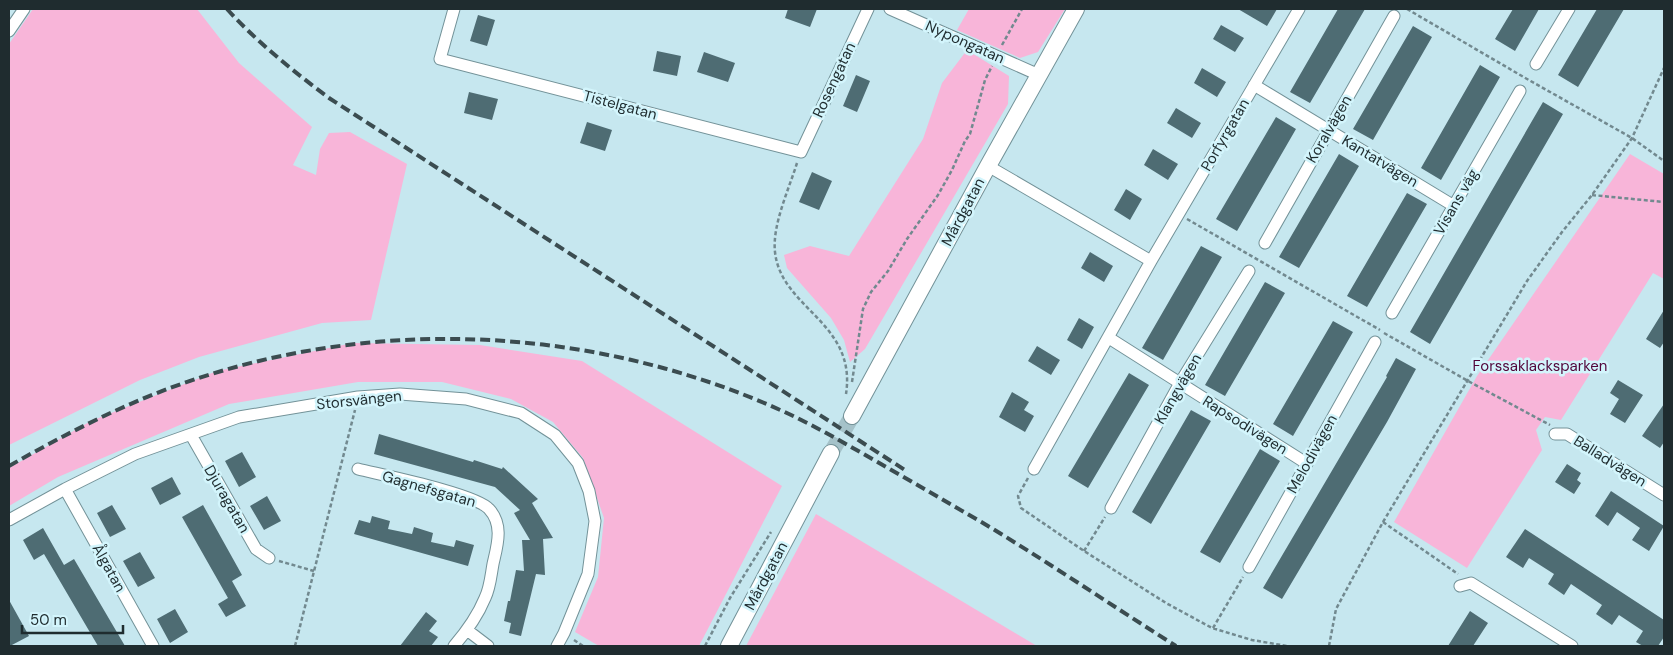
<svg xmlns="http://www.w3.org/2000/svg" width="1673" height="655" font-family="'DM Sans',sans-serif">
  <style>
    .green { fill: #f8b5d9 }
    .building { fill: #4e6c73 }
    .lines { fill: none; stroke-linecap: round; stroke-linejoin: round }
    .secondary-tunnel { stroke: #a5c2c9; stroke-width: 16; stroke-dasharray: 16 8; stroke-linecap: butt }
    .street-casing { stroke: #739298; stroke-width: 13 }
    .secondary-casing { stroke: #739298; stroke-width: 18 }
    .path { stroke: #72898f; stroke-width: 2.5; stroke-dasharray: 4 2.5; stroke-linecap: butt }
    .street { stroke: #fff; stroke-width: 11 }
    .secondary { stroke: #fff; stroke-width: 16 }
    .rail { stroke: #3b4c50; stroke-width: 4; stroke-dasharray: 10 5; stroke-linecap: butt }
    .labels { text-anchor: middle; stroke-width: 5; stroke-linejoin: round; paint-order: stroke }
    .street-label { font-size: 15px; fill: #1f2c2f; stroke: #d3f5fc }
    .park-label { font-size: 15px; fill: #52053a; stroke: #d3f5fc }
  </style>
  <rect width="100%" height="100%" fill="#c6e7ef"/>
  <path class="green" d="M33 9H197L239 63 312 127 293 165 316 175 320 149 329 133 350 132 407 164 371 320 322 323 199 357 140 380 9 445V44Z
    M969 9H1065L1038 52 1020 58 957 30Z
    M967 50 1009 76 1008 104 865 349 850 362 844 340 831 318 787 268 784 255 810 246 849 256 923 139 942 83Z
    M1630 154 1664 174V279L1653 273 1561 420 1545 417 1536 430 1542 450 1467 568 1394 522 1477 376Z
    M353 343 480 345 582 361 782 486 699 646H599L575 632 598 577 604 518 583 458 553 422 511 399 442 382H358L229 404 58 477 9 506V468L91 421 217 371Z
    M816 514 1037 646H746Z"/>
  <path class="building" d="M788 9H817L810 27 785 18Z
    M1238 9H1277L1267 26Z
    M1338 9H1365L1310 103 1290 92Z
    M1513 9H1539L1515 51 1495 39Z
    M1597 9H1624L1578 87 1558 75Z
    M478 15 495 20 487 46 470 41Z
    M1221 25 1244 38 1235 52 1213 39Z
    M1413 26 1432 37 1373 140 1353 129Z
    M657 51 681 56 677 76 653 71Z
    M704 52 735 63 728 82 697 72Z
    M1480 65 1500 77 1441 180 1421 168Z
    M1202 68 1226 82 1217 97 1194 83Z
    M856 75 870 81 857 112 843 106Z
    M469 92 498 99 492 120 464 113Z
    M1543 102 1563 114 1430 344 1410 332Z
    M1176 108 1201 123 1192 138 1167 123Z
    M1276 117 1296 129 1237 231 1216 219Z
    M587 122 612 130 605 151 580 143Z
    M1153 149 1178 164 1168 180 1144 165Z
    M1339 154 1359 166 1299 268 1279 257Z
    M812 172 832 181 819 210 799 202Z
    M1126 189 1142 199 1130 220 1114 210Z
    M1407 193 1427 204 1367 307 1347 296Z
    M1201 246 1222 257 1163 360 1142 348Z
    M1090 252 1113 266 1104 282 1081 268Z
    M1265 282 1285 293 1225 396 1205 385Z
    M1664 310V342L1660 348 1646 339Z
    M1079 318 1094 327 1082 349 1067 340Z
    M1333 321 1353 332 1293 436 1273 424Z
    M1037 346 1060 360 1051 375 1028 361Z
    M1396 358 1416 369 1387 422 1282 599 1263 588 1387 377 1386 376Z
    M1129 373 1149 385 1088 488 1068 476Z
    M1618 380 1643 395 1625 423 1610 414 1619 399 1610 393Z
    M1012 392 1029 402 1024 410 1034 416 1025 432 999 417Z
    M1664 404V442L1660 448 1642 436Z
    M1191 410 1211 421 1151 524 1132 512Z
    M379 434 473 462 474 460 502 469 503 467 538 499 532 503 553 538 543 539 545 575 536 574 521 636 509 633 511 623 504 621 508 601H510L516 570 524 571 522 540H530L514 513 520 510 495 487 374 454Z
    M1260 449 1280 461 1220 563 1200 552Z
    M242 452 256 477 239 487 225 461Z
    M1567 464 1581 473 1577 480 1581 483 1574 494 1555 482Z
    M172 477 181 494 160 505 151 488Z
    M1611 491 1664 526 1649 551 1632 540 1640 528 1617 512 1608 526 1595 516Z
    M267 496 281 521 264 530 250 506Z
    M112 505 126 529 110 537 97 513Z
    M203 505 242 575 232 581 246 606 226 617 218 604 228 598 182 517Z
    M372 516 390 521 388 529 412 534 414 527 433 533 431 542 454 547 456 540 474 545 468 566 354 534 359 520 370 523Z
    M43 528 64 565 74 559 125 646H98L44 554 34 560 23 540Z
    M1525 529 1664 620V637L1658 646H1643L1636 642 1643 631 1619 615 1612 625 1596 614 1602 605 1571 584 1564 595 1548 584 1554 574 1529 558 1523 568 1506 557Z
    M140 552 155 578 138 587 123 561Z
    M9 600 29 636 10 646H9Z
    M175 609 188 632 170 643 157 619Z
    M1470 611 1488 623 1473 646H1448Z
    M426 612 437 621 429 631 438 637 431 646H400Z"/>
  <g class="lines">
    <path class="secondary-tunnel" d="M831 453 852 416"/>
    <g class="street-casing">
      <path id="street" d="M454 9 440 59 801 152 868 9
        M890 9 1039 75
        M9 31 24 9
        M1536 64 1569 9
        M1254 85 1454 206
        M988 166 1151 261
        M1265 243 1394 16
        M1392 313 1520 91
        M1109 338 1306 463
        M1555 434H1567L1664 495
        M191 435 256 549 269 558
        M358 469C382 475 476 494 489 509 504 525 497 546 493 564 491 575 490 588 485 598 478 615 466 632 454 646
        M1034 469 1151 261 1299 9
        M65 489 153 646
        M1111 508 1180 383 1249 271
        M9 520 65 489 135 454 239 417 358 397 400 394 466 399 521 413 555 435 578 463 589 491 595 521 588 574 564 633 557 646
        M1249 567 1375 342
        M1460 586 1471 583 1572 646
        M467 630 488 646"/>
    </g>
    <g class="secondary-casing">
      <path id="secondary" d="M852 416 988 166 1076 9
        M729 646 831 453"/>
    </g>
    <path class="path" d="M1407 9 1527 79 1632 138 1664 161
      M1002 45 1022 9
      M797 163C789 189 772 225 775 252 781 309 857 322 846 394
      M1592 195 1664 202
      M1187 219 1380 330
      M1384 333 1468 381 1550 425
      M852 382 863 309 871 292 888 271 907 239 938 195 952 170 965 141 970 134 985 80 992 66
      M1028 478 1018 496 1021 508 1084 551 1166 603 1212 628 1252 640 1287 646
      M1383 522 1458 574
      M1084 551 1105 517
      M279 561 314 571
      M1213 628 1243 577
      M574 640 583 646
      M295 646 355 410
      M705 646 730 598 771 532
      M1329 646 1336 609 1383 522 1527 281 1562 232 1592 195 1632 138 1664 68"/>
    <use href="#street" class="street"/>
    <use href="#secondary" class="secondary"/>
    <path class="rail" d="M227 9C257 42 293 71 329 98L908 472
      M9 466C69 432 133 399 199 378 391 315 606 329 789 414 827 432 863 454 900 475 928 491 955 507 983 523 1048 562 1111 605 1176 646"/>
  </g>
  <g class="labels">
    <g class="street-label">
      <text transform="translate(965 42) rotate(24)" y="5">Nypongatan</text>
      <text transform="translate(834 80) rotate(-65)" y="5">Rosengatan</text>
      <text transform="translate(620 105) rotate(15)" y="5">Tistelgatan</text>
      <text transform="translate(1329 129) rotate(-60)" y="5">Koralvägen</text>
      <text transform="translate(1225 135) rotate(-60)" y="5">Porfyrgatan</text>
      <text transform="translate(1380 161) rotate(31)" y="5">Kantatvägen</text>
      <text transform="translate(1456 202) rotate(-60)" y="5">Visans väg</text>
      <text transform="translate(963 212) rotate(-62)" y="5">Mårdgatan</text>
      <text transform="translate(1178 389) rotate(-60)" y="5">Klangvägen</text>
      <text transform="translate(359 400) rotate(-6)" y="5">Storsvängen</text>
      <text transform="translate(1245 425) rotate(32)" y="5">Rapsodivägen</text>
      <text transform="translate(1312 454) rotate(-61)" y="5">Melodivägen</text>
      <text transform="translate(1610 461) rotate(32)" y="5">Balladvägen</text>
      <text transform="translate(429 489) rotate(16)" y="5">Gagnefsgatan</text>
      <text transform="translate(227 499) rotate(60)" y="5">Djuragatan</text>
      <text transform="translate(109 568) rotate(61)" y="5">Ålgatan</text>
      <text transform="translate(766 576) rotate(-62)" y="5">Mårdgatan</text>
    </g>
    <g class="park-label">
      <text x="1540" y="371">Forssaklacksparken</text>
    </g>
  </g>
  <rect width="1673" height="655" fill="none" stroke="#1f2c2f" stroke-width="20"/>
  <path d="M22 625v8h101v-8" fill="none" stroke="#1f2c2f" stroke-width="2.5"/>
  <text x="30" y="625" font-size="15" fill="#1f2c2f" stroke="#d3f5fc" stroke-width="4" paint-order="stroke">50 m</text>
</svg>
